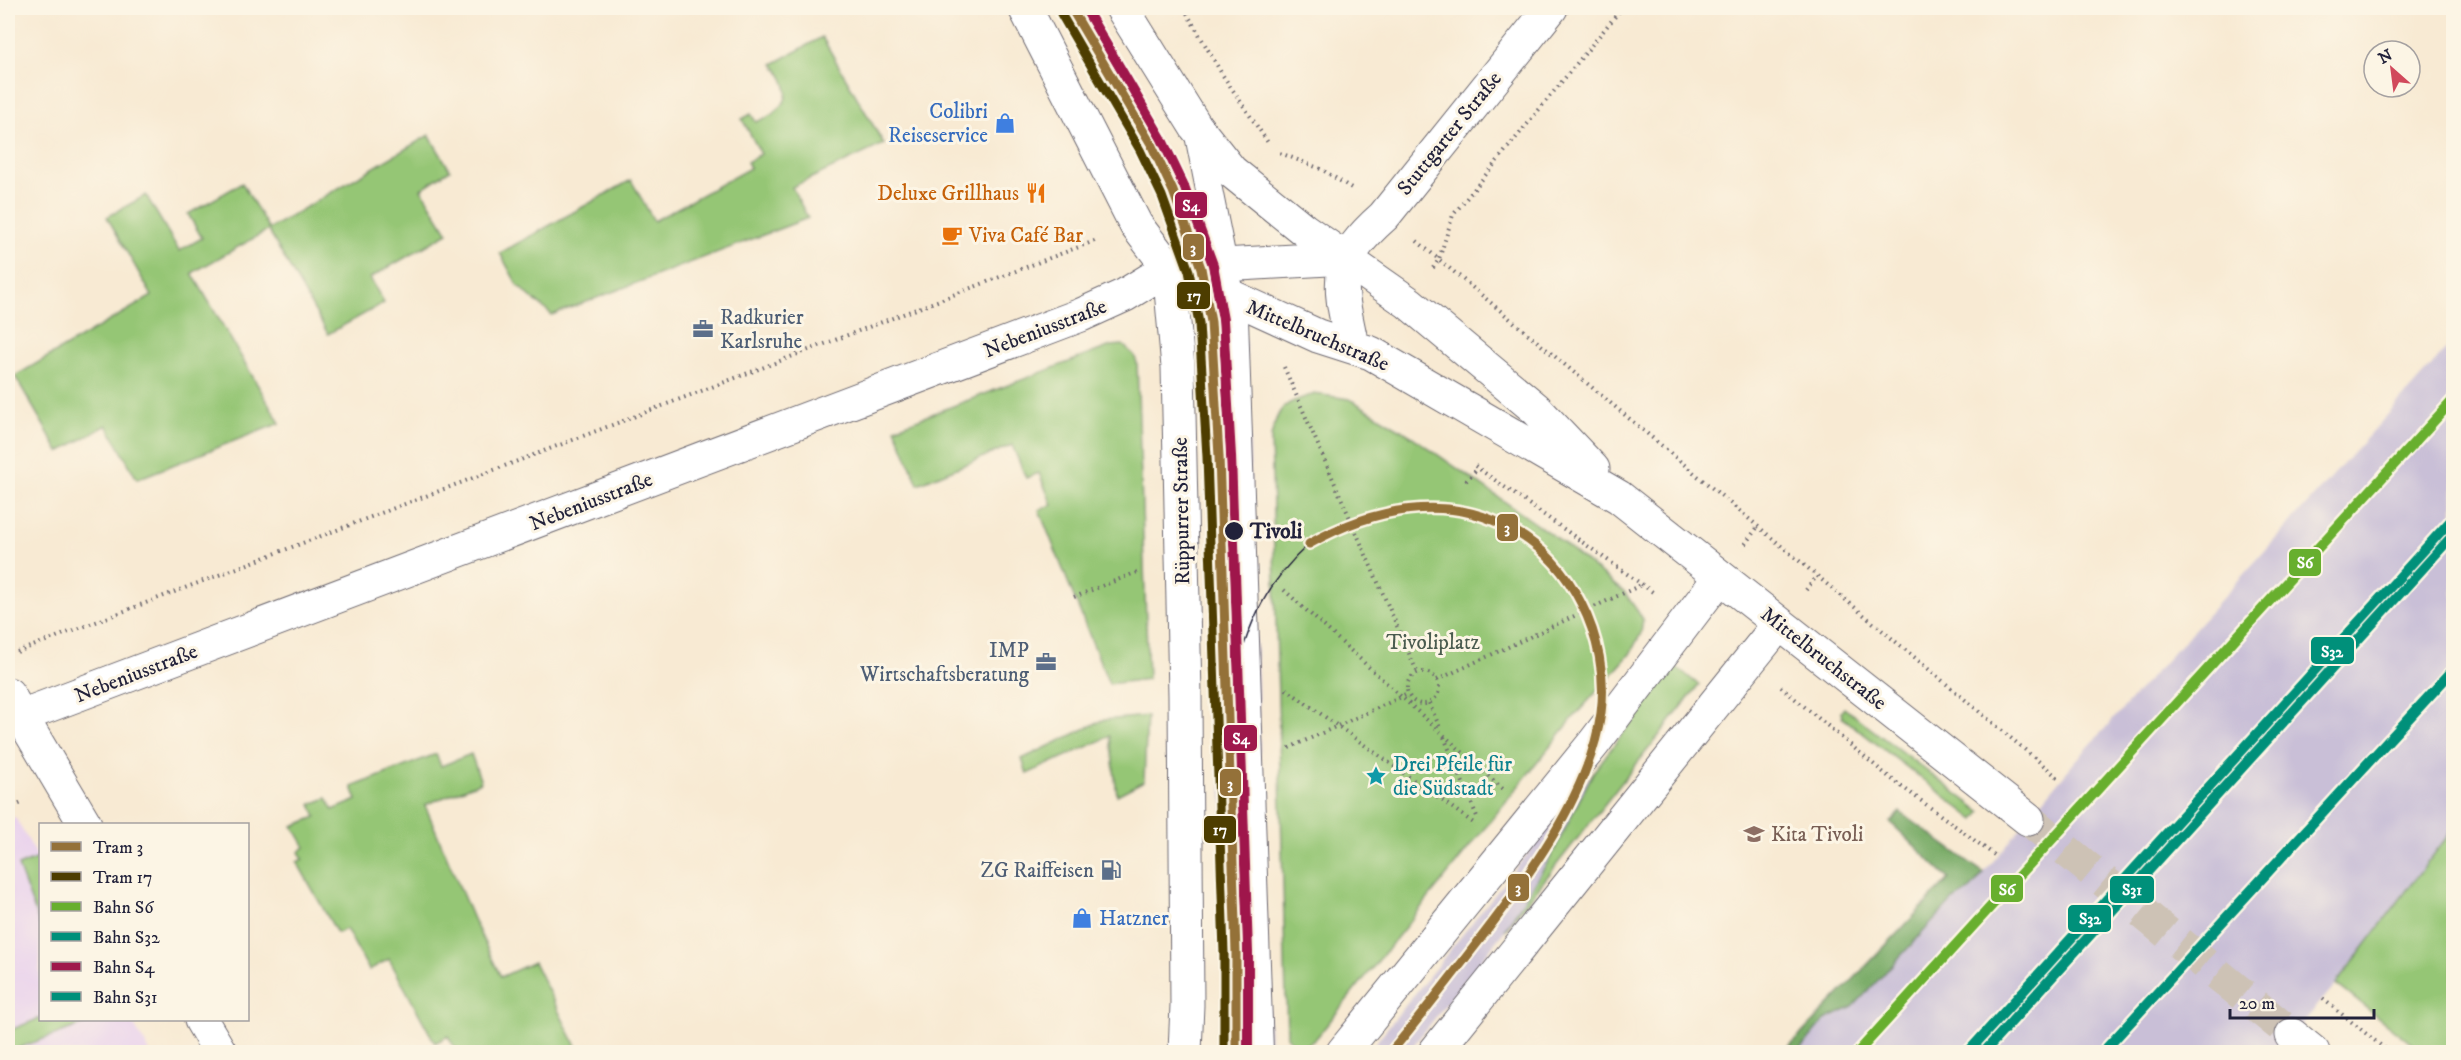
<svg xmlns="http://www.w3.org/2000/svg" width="2461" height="1060" font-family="'IM FELL DW Pica',serif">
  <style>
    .built { fill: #e9d2ed }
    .industrial { fill: #c9bfd7 }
    .green { fill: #95c675; stroke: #5c7458; stroke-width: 1.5 }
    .forest { fill: #78ab66; stroke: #4d6650; stroke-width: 1.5 }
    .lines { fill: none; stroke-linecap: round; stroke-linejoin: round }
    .secondary-tunnel { stroke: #cdc2b5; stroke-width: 33; stroke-dasharray: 33 16; stroke-linecap: butt }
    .service-casing { stroke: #6d6870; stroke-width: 28 }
    .minor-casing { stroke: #6d6870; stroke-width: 35 }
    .tertiary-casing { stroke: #6d6870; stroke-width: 35 }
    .secondary-casing { stroke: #6d6870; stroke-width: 35 }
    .path { stroke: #6d6870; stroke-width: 4; stroke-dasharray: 1.5 4.5; stroke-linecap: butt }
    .service { stroke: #fff; stroke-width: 26 }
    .minor { stroke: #fff; stroke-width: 33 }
    .tertiary { stroke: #fff; stroke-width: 33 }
    .secondary { stroke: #fff; stroke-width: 33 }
    .tram { stroke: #22223b; stroke-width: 1.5 }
    .rail-1-casing { stroke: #fcf5e5; stroke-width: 15 }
    .rail-2-casing { stroke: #fcf5e5; stroke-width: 15 }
    .rail-3-casing { stroke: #fcf5e5; stroke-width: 15 }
    .rail-4-casing { stroke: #fcf5e5; stroke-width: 15 }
    .rail-1 { stroke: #67af2e; stroke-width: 10 }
    .rail-2 { stroke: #00907a; stroke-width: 10 }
    .rail-3 { stroke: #9f184c; stroke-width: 10 }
    .rail-4 { stroke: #00907a; stroke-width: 10 }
    .tram-1-casing { stroke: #fcf5e5; stroke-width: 14 }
    .tram-2-casing { stroke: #fcf5e5; stroke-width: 14 }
    .tram-1 { stroke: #947139; stroke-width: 9 }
    .tram-2 { stroke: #4d3d00; stroke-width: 9 }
    .stop-dot { fill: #22223b; stroke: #fcf5e5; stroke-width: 2 }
    .labels { text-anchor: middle; stroke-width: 6; stroke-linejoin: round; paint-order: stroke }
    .shop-label { font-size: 21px; fill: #366cbe; stroke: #fcf5e5; text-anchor: end }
    .street-label { font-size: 21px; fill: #22223b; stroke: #fcf5e5 }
    .food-label { font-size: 21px; fill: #c56008; stroke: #fcf5e5; text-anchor: end }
    .service-label { font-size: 21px; fill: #4e5e75; stroke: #fcf5e5; text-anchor: end }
    .stop-label { font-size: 21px; font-weight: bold; fill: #22223b; stroke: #fcf5e5; text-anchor: start }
    .park-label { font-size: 21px; fill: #4a5b4f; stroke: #fcf5e5 }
    .culture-label { font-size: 21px; fill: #0d838f; stroke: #fcf5e5; text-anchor: start }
    .education-label { font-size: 21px; fill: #785e54; stroke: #fcf5e5; text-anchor: start }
    .line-badge { stroke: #fcf5e5; stroke-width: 2 }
    .badge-label { font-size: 16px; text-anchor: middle; font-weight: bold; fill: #fff }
  </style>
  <rect width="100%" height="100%" fill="#fcf5e5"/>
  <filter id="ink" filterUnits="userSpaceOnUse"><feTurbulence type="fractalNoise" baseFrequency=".0167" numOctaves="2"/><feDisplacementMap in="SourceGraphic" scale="12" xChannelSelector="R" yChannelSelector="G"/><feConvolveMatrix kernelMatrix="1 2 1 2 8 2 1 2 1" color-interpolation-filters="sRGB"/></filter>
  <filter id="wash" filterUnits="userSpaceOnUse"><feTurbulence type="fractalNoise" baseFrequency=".008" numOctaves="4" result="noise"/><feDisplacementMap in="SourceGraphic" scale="24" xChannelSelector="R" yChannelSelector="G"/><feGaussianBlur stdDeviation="1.35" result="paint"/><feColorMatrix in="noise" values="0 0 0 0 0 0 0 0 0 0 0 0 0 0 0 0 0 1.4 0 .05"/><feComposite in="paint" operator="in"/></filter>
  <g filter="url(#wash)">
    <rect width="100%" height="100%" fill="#f8ead3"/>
    <path class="built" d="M15 817 40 861V1020H131L150 1052H8V819Z"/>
    <path class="industrial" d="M1205 318 1246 339 1270 1052H1227L1229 1001Z
      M2453 342V829L2336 984 2278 1052H1798L1825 1020 1853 1007 1953 900 1969 891 2073 764Z
      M1594 771 1551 857 1505 930 1408 1052H1368Z"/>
    <path class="green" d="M822 37 884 144 792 187 808 218 552 315 518 286 500 253 631 180 654 221 750 168 747 162 761 154 742 119 751 114 756 122C788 110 797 91 773 64Z
      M429 135 450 170 421 189 448 233 370 278 384 303 328 334 268 230 192 273 280 423 137 479 107 425 59 452 15 376 152 296 107 217 146 195 179 251 202 238 188 214 242 183 269 229Z
      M1123 345 1134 355 1137 363 1148 679 1109 684 1039 510 1052 505 1039 473 1026 478 1012 445 918 484 895 428 1111 346Z
      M1315 394 1350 399 1411 436 1555 537 1625 593 1643 619 1641 633 1630 654 1573 718 1318 1036C1310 1045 1304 1047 1292 1043L1287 1036 1271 437C1279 404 1283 404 1315 394Z
      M1675 666 1699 685 1505 930 1551 857 1594 771Z
      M1844 708 1981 812 1975 820 1842 717 1841 712Z
      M1147 716 1144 781 1117 795 1110 736 1027 774 1022 759 1103 720Z
      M436 754 441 766 471 754 481 782 425 805 473 919 501 977 534 962 579 1052H457L448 1036 435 1043 389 959 369 970 346 929 337 933 297 862 303 859 299 852 305 847 293 826 316 817 311 804 327 798 333 810 357 800 352 787Z
      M2453 829V1052H2422L2336 984Z
      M38 858 40 861V925L18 866Z
      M40 1018V1020H95L8 1052V1031Z"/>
    <path class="forest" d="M1900 812 1984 873 1969 891 1953 900 1853 1007 1825 1020 1798 1052H1784L1949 879 1890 822Z"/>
  </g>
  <g filter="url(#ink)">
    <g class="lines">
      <path class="secondary-tunnel" d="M2028 819 2292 1035"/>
      <g class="service-casing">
        <path id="service" d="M1197 130 1235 319 1260 1052"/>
      </g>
      <g class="minor-casing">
        <path id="minor" d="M8 694 85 824
          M8 721 1081 315 1125 295 1169 268 1178 367 1185 696 1187 1005 1185 1052
          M201 1020 220 1052"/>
      </g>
      <g class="tertiary-casing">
        <path id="tertiary" d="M1343 1052 1594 743 1720 577
          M1435 1052 1779 624"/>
      </g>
      <g class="secondary-casing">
        <path id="secondary" d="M1025 8 1136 225 1169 268 1318 336 1371 353 1619 497 2028 819
          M1122 8 1196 127 1231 171 1303 229 1409 303 1536 409 1593 469
          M1171 268 1346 258
          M1352 345C1338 281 1332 262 1384 216L1551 8
          M2292 1035 2313 1052"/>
      </g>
      <path class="path" d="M1184 8 1222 74 1269 144
        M1280 153 1321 169 1353 189
        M1417 241 2061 780
        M1433 268 1439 259 1453 215 1622 8
        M1284 367 1418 674
        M1475 466 1654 593
        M1466 481 1478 468
        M1745 544 1757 528
        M1284 590 1503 789
        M1806 590 1816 577
        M1074 597 1140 571
        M17 652 1097 240
        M1407 688a16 16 0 1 1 32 0a16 16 0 1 1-32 0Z
        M1437 680 1641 585
        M1781 687 1889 777 1997 857
        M1286 689 1475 824
        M1429 703 1441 730
        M1444 737 1478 819
        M1289 748 1408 694
        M8 809 24 802
        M2323 999 2389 1052"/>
      <use href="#service" class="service"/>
      <use href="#minor" class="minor"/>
      <use href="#tertiary" class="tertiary"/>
      <use href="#secondary" class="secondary"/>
      <path class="tram" d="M1229 778C1230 687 1237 609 1309 544"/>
      <g class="rail-1-casing">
        <path id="rail-1" d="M1858 1052 2454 399"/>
      </g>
      <g class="rail-2-casing">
        <path id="rail-2" d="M1968 1052 2454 517
          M2103 1052 2454 669"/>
      </g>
      <g class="rail-3-casing">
        <path id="rail-3" d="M1085 8 1161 138 1184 186 1213 265 1223 320 1231 456 1248 952V1052"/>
      </g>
      <g class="rail-4-casing">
        <path id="rail-4" d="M1984 1052 2454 534"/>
      </g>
      <use href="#rail-1" class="rail-1"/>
      <use href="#rail-2" class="rail-2"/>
      <use href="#rail-3" class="rail-3"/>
      <use href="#rail-4" class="rail-4"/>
      <g class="tram-1-casing">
        <path id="tram-1" d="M1071 8 1151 144 1173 191 1201 268 1211 322 1219 456 1236 952V1052
          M1309 544C1371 509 1446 492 1511 529 1542 546 1565 571 1581 603 1598 636 1606 676 1601 713 1589 801 1517 891 1464 960 1440 991 1416 1022 1391 1052"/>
      </g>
      <g class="tram-2-casing">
        <path id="tram-2" d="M1061 14 1140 150 1162 196 1189 271 1199 323 1207 457 1224 952V1052"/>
      </g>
      <use href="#tram-1" class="tram-1"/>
      <use href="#tram-2" class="tram-2"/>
    </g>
  </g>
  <defs>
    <g id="shop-bare" transform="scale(1.62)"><path d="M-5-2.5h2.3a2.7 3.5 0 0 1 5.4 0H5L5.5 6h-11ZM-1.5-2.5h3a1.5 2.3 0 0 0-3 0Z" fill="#3f7fe0" stroke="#fcf5e5" stroke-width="2.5" paint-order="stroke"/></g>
    <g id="restaurant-bare" transform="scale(1.62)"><path d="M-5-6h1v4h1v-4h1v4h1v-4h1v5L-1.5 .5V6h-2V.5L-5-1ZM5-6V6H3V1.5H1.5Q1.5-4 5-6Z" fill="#e8710a" stroke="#fcf5e5" stroke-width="2.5" paint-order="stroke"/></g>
    <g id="cafe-bare" transform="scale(1.62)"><path d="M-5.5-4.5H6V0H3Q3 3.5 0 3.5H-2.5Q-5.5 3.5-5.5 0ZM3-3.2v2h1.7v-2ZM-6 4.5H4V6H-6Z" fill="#e8710a" stroke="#fcf5e5" stroke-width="2.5" paint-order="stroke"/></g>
    <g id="office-bare" transform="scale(1.62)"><path d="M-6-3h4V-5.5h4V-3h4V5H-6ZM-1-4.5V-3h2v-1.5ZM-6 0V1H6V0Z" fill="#5c6f8a" stroke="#fcf5e5" stroke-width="2.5" paint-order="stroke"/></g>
    <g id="sight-bare" transform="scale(1.62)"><path d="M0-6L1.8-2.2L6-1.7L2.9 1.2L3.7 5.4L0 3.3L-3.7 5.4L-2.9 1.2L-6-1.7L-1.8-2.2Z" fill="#0f9aa8" stroke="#fcf5e5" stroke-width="2.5" paint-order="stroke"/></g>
    <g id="school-bare" transform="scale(1.62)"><path d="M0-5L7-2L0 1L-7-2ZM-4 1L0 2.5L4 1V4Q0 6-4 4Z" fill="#8d6e63" stroke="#fcf5e5" stroke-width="2.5" paint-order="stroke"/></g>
    <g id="fuel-bare" transform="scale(1.62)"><path d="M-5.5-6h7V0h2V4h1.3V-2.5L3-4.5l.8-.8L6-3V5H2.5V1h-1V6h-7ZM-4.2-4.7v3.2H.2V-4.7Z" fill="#5c6f8a" stroke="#fcf5e5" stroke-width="2.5" paint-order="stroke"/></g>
  </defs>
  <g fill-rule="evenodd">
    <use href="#shop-bare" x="1005" y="123"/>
    <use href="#restaurant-bare" x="1036" y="193"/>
    <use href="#cafe-bare" x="952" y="235"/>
    <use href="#office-bare" x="703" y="329"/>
    <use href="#office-bare" x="1046" y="662"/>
    <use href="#sight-bare" x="1376" y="776"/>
    <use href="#school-bare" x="1754" y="834"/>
    <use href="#fuel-bare" x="1111" y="870"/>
    <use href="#shop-bare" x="1082" y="918"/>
  </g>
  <circle class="stop-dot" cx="1234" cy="531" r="10"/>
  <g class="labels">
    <g class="shop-label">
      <text x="988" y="118">Colibri<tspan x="988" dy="24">Reiseservice</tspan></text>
      <text x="1099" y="925" text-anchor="start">Hatzner</text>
    </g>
    <g class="street-label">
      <text transform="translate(1449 133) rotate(-51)" y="7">Stuttgarter Straße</text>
      <text transform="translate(1045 328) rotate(-21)" y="7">Nebeniusstraße</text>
      <text transform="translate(1318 335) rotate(23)" y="7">Mittelbruchstraße</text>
      <text transform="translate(591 501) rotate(-21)" y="7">Nebeniusstraße</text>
      <text transform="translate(1181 511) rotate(-91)" y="7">Rüppurrer Straße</text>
      <text transform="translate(1824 658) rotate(38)" y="7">Mittelbruchstraße</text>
      <text transform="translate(136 673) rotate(-21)" y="7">Nebeniusstraße</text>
    </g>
    <g class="food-label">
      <text x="1019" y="200">Deluxe Grillhaus</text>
      <text x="969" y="242" text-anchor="start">Viva Café Bar</text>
    </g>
    <g class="service-label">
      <text x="720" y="324" text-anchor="start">Radkurier<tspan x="720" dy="24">Karlsruhe</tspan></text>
      <text x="1029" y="657">IMP<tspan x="1029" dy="24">Wirtschaftsberatung</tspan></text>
      <text x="1094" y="877">ZG Raiffeisen</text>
    </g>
    <g class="stop-label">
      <text x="1250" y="538">Tivoli</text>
    </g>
    <g class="park-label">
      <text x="1433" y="649">Tivoliplatz</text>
    </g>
    <g class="culture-label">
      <text x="1393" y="771">Drei Pfeile für<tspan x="1393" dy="24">die Südstadt</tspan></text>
    </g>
    <g class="education-label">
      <text x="1771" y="841">Kita Tivoli</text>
    </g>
  </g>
  <g class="line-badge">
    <rect x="1174" y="191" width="34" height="28" rx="6" fill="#9f184c"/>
    <rect x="1182" y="233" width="23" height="28" rx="6" fill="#947139"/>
    <rect x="1176" y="281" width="35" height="29" rx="6" fill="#4d3d00"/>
    <rect x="1496" y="513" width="23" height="29" rx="6" fill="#947139"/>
    <rect x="2288" y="548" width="34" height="29" rx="6" fill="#67af2e"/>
    <rect x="2310" y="636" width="45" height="29" rx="6" fill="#00907a"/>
    <rect x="1223" y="724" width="35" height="28" rx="6" fill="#9f184c"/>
    <rect x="1219" y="768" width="23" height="29" rx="6" fill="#947139"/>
    <rect x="1203" y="815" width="34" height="29" rx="6" fill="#4d3d00"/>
    <rect x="1507" y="873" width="23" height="29" rx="6" fill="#947139"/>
    <rect x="1990" y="874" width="34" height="29" rx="6" fill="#67af2e"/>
    <rect x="2109" y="875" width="46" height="29" rx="6" fill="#00907a"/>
    <rect x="2067" y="904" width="45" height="29" rx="6" fill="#00907a"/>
  </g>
  <g class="badge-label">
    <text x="1191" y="211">S4</text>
    <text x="1193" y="253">3</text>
    <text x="1194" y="301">17</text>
    <text x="1507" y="533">3</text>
    <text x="2305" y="568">S6</text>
    <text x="2332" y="657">S32</text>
    <text x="1241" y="744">S4</text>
    <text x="1230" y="789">3</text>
    <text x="1220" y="835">17</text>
    <text x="1518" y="893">3</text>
    <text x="2007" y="895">S6</text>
    <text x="2132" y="895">S31</text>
    <text x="2090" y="924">S32</text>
  </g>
  <rect width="2461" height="1060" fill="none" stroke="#fcf5e5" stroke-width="30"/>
  <rect x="39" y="823" width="210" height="198" fill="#fcf5e5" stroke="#a5a1a1" stroke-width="1.5"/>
  <rect x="51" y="842" width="30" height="9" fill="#947139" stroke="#a5a1a1" stroke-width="1.5"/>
  <text x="93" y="853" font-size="18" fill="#22223b">Tram 3</text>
  <rect x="51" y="872" width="30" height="9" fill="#4d3d00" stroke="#a5a1a1" stroke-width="1.5"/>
  <text x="93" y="883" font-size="18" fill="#22223b">Tram 17</text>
  <rect x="51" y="902" width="30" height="9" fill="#67af2e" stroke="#a5a1a1" stroke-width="1.5"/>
  <text x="93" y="913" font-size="18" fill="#22223b">Bahn S6</text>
  <rect x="51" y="932" width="30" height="9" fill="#00907a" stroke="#a5a1a1" stroke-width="1.5"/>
  <text x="93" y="943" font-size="18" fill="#22223b">Bahn S32</text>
  <rect x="51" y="962" width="30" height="9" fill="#9f184c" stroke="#a5a1a1" stroke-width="1.5"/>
  <text x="93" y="973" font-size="18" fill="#22223b">Bahn S4</text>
  <rect x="51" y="992" width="30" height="9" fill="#00907a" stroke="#a5a1a1" stroke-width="1.5"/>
  <text x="93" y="1003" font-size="18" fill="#22223b">Bahn S31</text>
  <g transform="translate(2392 69) rotate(332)"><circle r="28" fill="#fcf5e5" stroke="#a5a1a1" stroke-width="1.5"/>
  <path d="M0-4.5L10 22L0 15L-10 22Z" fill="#d1495b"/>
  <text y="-9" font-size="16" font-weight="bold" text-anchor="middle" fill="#22223b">N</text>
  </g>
  <path d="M2230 1009v9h144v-9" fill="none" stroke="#22223b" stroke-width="3"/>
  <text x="2239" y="1009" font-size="18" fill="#22223b" stroke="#fcf5e5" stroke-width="4.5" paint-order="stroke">20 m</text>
</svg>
